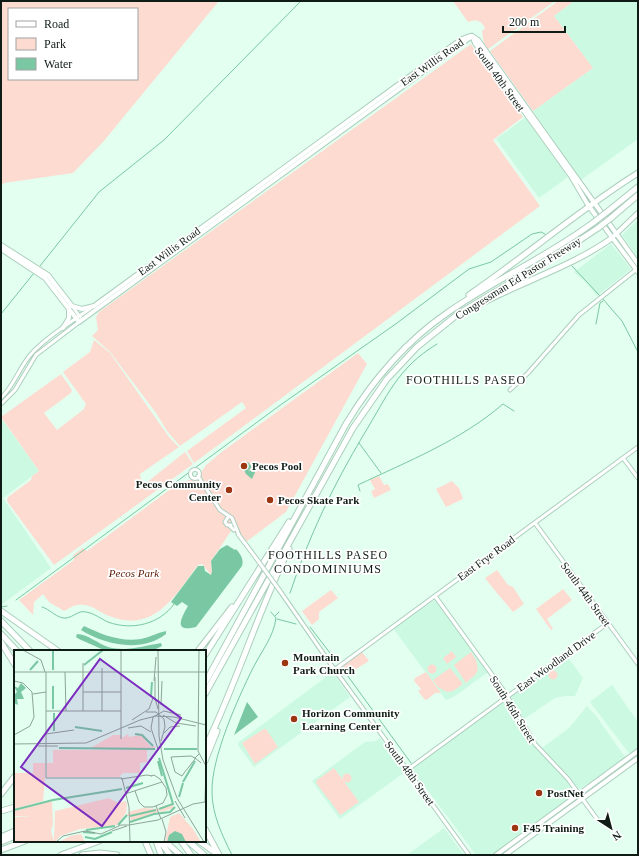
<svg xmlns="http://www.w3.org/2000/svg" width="639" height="856" font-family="Georgia,serif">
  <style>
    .built { fill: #ccf9e2 }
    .green { fill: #fedbd1; fill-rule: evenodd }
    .water { fill: #7ac8a3 }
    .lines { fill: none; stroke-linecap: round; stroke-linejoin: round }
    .stream { stroke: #7ac8a3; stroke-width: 1 }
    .minor-casing { stroke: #accfbd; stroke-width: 5 }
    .major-casing { stroke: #accfbd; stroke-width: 6 }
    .highway-casing { stroke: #accfbd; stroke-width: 7 }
    .minor { stroke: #fff; stroke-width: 3 }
    .major { stroke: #fff; stroke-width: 4 }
    .highway { stroke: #fff; stroke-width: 5 }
    .minor-bridge-casing { stroke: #accfbd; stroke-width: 5; stroke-linecap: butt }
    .highway-bridge-casing { stroke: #accfbd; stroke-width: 7; stroke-linecap: butt }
    .minor-bridge { stroke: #fff; stroke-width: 3 }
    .highway-bridge { stroke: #fff; stroke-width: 5 }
    .poi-dot { fill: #9c3512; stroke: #fff; stroke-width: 1.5 }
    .labels { text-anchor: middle; stroke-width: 3.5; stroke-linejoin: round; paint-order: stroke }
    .street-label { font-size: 11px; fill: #0f1c15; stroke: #fff }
    .poi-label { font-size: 11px; font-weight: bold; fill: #0f1c15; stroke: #fff; text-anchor: start }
    .park-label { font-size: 11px; font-style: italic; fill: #62210c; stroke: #fff }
    .neighbourhood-label { font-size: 12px; letter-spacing: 1px; fill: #0f1c15; stroke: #fff }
    .inset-river { fill: none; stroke: #7ac8a3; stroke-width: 2 }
    .inset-road { fill: none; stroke: #8ea498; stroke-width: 1 }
    .view { fill: #7b2cbf; fill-opacity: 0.15; stroke: #7b2cbf; stroke-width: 2 }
    .inset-edge { fill: none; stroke: #0f1c15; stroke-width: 2 }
  </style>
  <rect width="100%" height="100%" fill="#e2fff0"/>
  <path class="built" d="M574 1H638V139L581 180 533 111 593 68 554 16Z
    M526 117 568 177 539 198 496 139Z
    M638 220V258L622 235Z
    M611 244 631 269 597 296 586 282 574 272Z
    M1 418 39 471 3 498 51 568 1 605Z
    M435 600 488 672 455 696 446 700 393 628Z
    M566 655 583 678 575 696H566L555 698 524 719 511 697Z
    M330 674H334L350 697 254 767 238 745 239 742Z
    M612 685 638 722V748L631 753 628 752 590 702Z
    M506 700 533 745 563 776 575 794 492 855H476L412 769Z
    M587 706 596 716 625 757 602 775 579 789 566 773 542 748 569 728Z
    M380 738 405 772 340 819 312 781 365 742 376 741Z
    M444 828 464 855H407Z"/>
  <path class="green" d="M1 1H219L103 142 73 173 4 183 1 186ZM9 9H137V79H9Z
    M453 1H555L488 49 484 44 482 31 485 28C481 20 476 19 468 22Z
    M558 1H574L554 16 593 68 533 111 490 51Z
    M471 44 523 117 493 140 540 206 194 463 187 451 246 408 242 402 180 446 167 431 156 413 110 352 92 336 98 330 96 317 99 312Z
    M94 340 110 353 169 437 179 447 140 474 141 479 146 483 185 452 193 464 54 565 7 501 8 497 31 480 32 476 39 471 1 417 61 374 72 390 71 393 44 413 57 430 84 409 86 404 63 372 90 352Z
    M358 353 367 364 286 512 246 542 236 528 231 531 211 561 212 571 211 575 202 564 198 565C175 596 154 634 109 616 99 612 90 603 78 605 73 605 69 609 64 611L49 602 43 594 34 602 33 615 19 600 74 560 73 555 83 548 87 551 176 485 182 482 193 479 200 474 206 465 223 451Z
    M379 476 384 485 388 484 391 490 374 498 371 491 375 489 370 480Z
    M452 481 459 488 463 499 446 507 436 489Z
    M497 570 508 585 513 587 524 604 513 612C504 601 495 591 485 578Z
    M563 589 572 600 547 619 553 629 551 630 536 609Z
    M331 590 338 598 319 612V619L312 625 302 611Z
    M452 651 456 657 447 664 443 658Z
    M362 652 369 661 348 674 343 666Z
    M471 652 476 660 478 670 475 675 466 683 454 665Z
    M427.5 669a4.5 4.5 0 1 1 9 0a4.5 4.5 0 1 1-9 0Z
    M450 668 463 684 453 691 447 692 438 687 433 680Z
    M548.5 675a4.5 4.5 0 1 1 9 0a4.5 4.5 0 1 1-9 0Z
    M426 672 441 693H435L428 699 425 700 418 691 421 689 414 681 415 678Z
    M264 729H266L278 747 255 764 242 743Z
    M334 768 359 802 342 814 340 815 330 801 331 800H329L316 783 317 780Z
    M342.5 778a4.5 4.5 0 1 1 9 0a4.5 4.5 0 1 1-9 0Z"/>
  <path class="water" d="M248 462 252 467 248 471 254 469 256 470 252 479 246 474 242 466Z
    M227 545 235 550 236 549C241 555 244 559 242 566L196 627C173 633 181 618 188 606L182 602 177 606 171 602 198 566H204L205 571 211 575 212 571 211 561 220 549Z
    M84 626C103 635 120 642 141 639 150 637 157 633 166 631V634C142 653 105 645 81 630Z
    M77 634C87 634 99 644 108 647 127 652 143 646 161 643L162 646 152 651H106L79 639 76 637Z
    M247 702 258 717 234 735Z"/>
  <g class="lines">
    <path class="stream" d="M40 266 99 192 164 140 301 1
      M572 266 600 296
      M602 298 622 321 638 352
      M1 314 34 273
      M596 324 600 303 603 301
      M359 443 381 473
      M360 491 358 485C408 461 460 441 503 404L514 411
      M290 593C309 536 333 486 364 434 387 397 397 368 437 344
      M16 600 279 406 397 323 469 269 491 262 532 234 541 232 545 234
      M1 607 7 606
      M42 607C50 609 57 619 66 618 74 617 78 610 86 612 94 613 101 619 108 622 132 631 160 624 174 604
      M275 616 279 612
      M277 619 296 624
      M310 627 337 662
      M342 668 411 763
      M232 855C222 835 212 814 212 792 211 758 238 698 253 668 261 652 274 636 276 618L271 612"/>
    <g class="minor-casing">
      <path id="minor" d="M73 307 80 317
        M510 390 528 373 579 315 638 268
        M1 398C15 385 19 367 32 353 47 336 73 321 91 308
        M1 404 15 390 36 355 79 322
        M623 458 638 478
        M190.5 474a4.5 4.5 0 1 1 9 0a4.5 4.5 0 1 1-9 0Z
        M198 476 220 510 232 518 239 535
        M228 517 225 522 227 525H231
        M535 523 638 664
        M229 525 234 530
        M238 534 256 558
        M280 591 332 666 469 855
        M435 596 506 694 535 744 568 779 597 819
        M334 670 638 447
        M407 770 608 623"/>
    </g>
    <g class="major-casing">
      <path id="major" d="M472 36 475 43 571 176 588 205 638 272
        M472 36 478 40 638 264
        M615 235 638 213
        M1 245 48 275 72 306 82 309 94 306 428 63 462 39 470 36
        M1 249 45 278 79 322 472 36
        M63 328 69 318V308
        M496 855 638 751
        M505 855 638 758"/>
    </g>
    <g class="highway-casing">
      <path id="highway" d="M607 212 638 187
        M611 218 638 195
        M469 295C526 256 579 210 638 173
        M464 313C512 284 567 270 612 238
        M1 611 58 651
        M1 621 30 651
        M1 634 17 651
        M1 642 15 665
        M198 651 232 607
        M205 655 289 522
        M205 683 346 424C372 381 405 342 447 313 494 280 547 257 594 222
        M205 694 353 428 387 379 417 347 458 314 554 257 598 228
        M205 748C237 683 257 613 289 549
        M205 761 217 731
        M1 794 15 776
        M1 811 15 807
        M205 829 219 855
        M1 837 15 831
        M145 841 151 855
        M156 841 161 855
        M160 841 170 855
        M165 841 180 855
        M181 841 191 855
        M188 841 204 855
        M199 841 217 854
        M1 842 15 836
        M1 850 25 841
        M61 855 99 841
        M82 855 100 853 117 855"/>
    </g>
    <use href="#minor" class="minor"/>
    <use href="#major" class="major"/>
    <use href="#highway" class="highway"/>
    <g class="minor-bridge-casing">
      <path id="minor-bridge" d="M256 558 280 591"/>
    </g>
    <g class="highway-bridge-casing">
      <path id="highway-bridge" d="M594 222 607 212
        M598 228 611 218"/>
    </g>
    <use href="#minor-bridge" class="minor-bridge"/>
    <use href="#highway-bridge" class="highway-bridge"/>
  </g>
  <g class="poi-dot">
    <circle cx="244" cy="466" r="4"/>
    <circle cx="229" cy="490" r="4"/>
    <circle cx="270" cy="500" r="4"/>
    <circle cx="285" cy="663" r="4"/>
    <circle cx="294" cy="719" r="4"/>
    <circle cx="539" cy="793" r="4"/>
    <circle cx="515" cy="828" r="4"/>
  </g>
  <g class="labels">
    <g class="street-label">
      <text transform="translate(432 62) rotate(-35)" y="4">East Willis Road</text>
      <text transform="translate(500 79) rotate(54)" y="4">South 40th Street</text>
      <text transform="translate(169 251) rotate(-36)" y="4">East Willis Road</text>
      <text transform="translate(518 278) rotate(-32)" y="4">Congressman Ed Pastor Freeway</text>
      <text transform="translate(486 558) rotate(-36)" y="4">East Frye Road</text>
      <text transform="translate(586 594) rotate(54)" y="4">South 44th Street</text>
      <text transform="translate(556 661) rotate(-36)" y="4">East Woodland Drive</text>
      <text transform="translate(513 709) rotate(58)" y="4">South 46th Street</text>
      <text transform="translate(410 773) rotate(54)" y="4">South 48th Street</text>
    </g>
    <g class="poi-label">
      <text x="252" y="470">Pecos Pool</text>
      <text x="221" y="488" text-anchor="end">Pecos Community<tspan x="221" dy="13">Center</tspan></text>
      <text x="278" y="504">Pecos Skate Park</text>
      <text x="293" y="661">Mountain<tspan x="293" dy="13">Park Church</tspan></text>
      <text x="302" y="717">Horizon Community<tspan x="302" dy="13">Learning Center</tspan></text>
      <text x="547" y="797">PostNet</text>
      <text x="523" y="832">F45 Training</text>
    </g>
    <g class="park-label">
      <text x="134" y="577">Pecos Park</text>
    </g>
    <g class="neighbourhood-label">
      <text x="466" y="384">FOOTHILLS PASEO</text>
      <text x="328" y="559">FOOTHILLS PASEO<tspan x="328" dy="14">CONDOMINIUMS</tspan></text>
    </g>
  </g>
  <g transform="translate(14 650)">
    <rect width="192" height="192" fill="#e2fff0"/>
    <path d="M114 84 115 87 127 85 137 97 141 96V99H130L133 100V112L126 113V123H109L105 127H33V113H39V100H128L75 99 99 85H107L108 88ZM0 100V123H19V113H31V130L29 151 0 159ZM95 148 104 153 112 151 113 155 112 163 103 175 66 179 46 186 41 192H0V167L19 166H0V161L38 151 39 174 37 181 40 191 41 161ZM152 155H159L160 158 147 162 145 159 144 162 117 171 116 166H111L117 161 129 158 143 159ZM165 163 179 179 187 192H151L156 167ZM67 184 71 192H45L56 186Z" fill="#fedbd1"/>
    <path d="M7 33 12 38 7 42 10 49H3L4 55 0 53V45L3 42 0 36 4 38ZM161 181 168 184 172 192H153L155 185Z" fill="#7ac8a3"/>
    <path class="inset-river" d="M70 15 89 0M16 20 24 11M39 20V0M39 36V59M137 46 138 32M40 63V81M61 77 88 81M121 84 128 85 139 96M45 98 141 99M150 99H183M145 108 159 154 145 159M144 111 148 126M169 132 181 111M112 138 129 133M165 147 169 133M0 160 39 150 108 139M116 166 142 160M116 172 140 164 156 162 161 157M104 175 113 165M72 180 101 176M69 182 81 183M71 187 81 189 98 182"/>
    <path class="inset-road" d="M9 0 27 10 31 22M107 0V23M144 0 145 86 149 110 163 148 190 192M88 18V61M0 22H192M51 22 52 61M141 27V48L144 59M0 31 9 33 18 42 20 67 16 76 0 85M140 31 142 7M69 42H107M19 44 32 42M147 55 148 31M32 61H107M69 61V13M132 62H142L150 69 151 77 147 91M149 65 162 73 182 76M118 70 135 59 139 48M114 78 127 76 137 82M150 83 156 77 166 76M32 84 60 80M107 89V23M0 94 72 93 126 70 142 66 160 67 192 75M24 96H44M144 99 137 78 139 67 150 61 167 65M185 104 181 108V109L174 118 170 123 168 126 161 122 157 107 177 106 181 108 186 112 187 113M32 128H108L115 157 116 192M32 128V22M107 129 133 125 138 126M121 141 125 152 130 157H139L149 153 153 145 152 138 146 129 140 125 137 126M111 144 148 132M161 151 171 168M142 156 147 169M148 169 152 182 150 192M115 175 144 170 179 154 191 152 192 116 184 101 185 0M98 181 113 176M42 192 49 186 71 181 87 184 107 175H115"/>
    <path class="view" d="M86 9 167 68 88 176 7 117Z"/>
    <rect width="192" height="192" class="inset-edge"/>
  </g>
  <rect width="639" height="856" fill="none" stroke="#0f1c15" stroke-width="4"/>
  <rect x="8" y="8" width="130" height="72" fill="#ffffff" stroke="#9fa4a1"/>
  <rect x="16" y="21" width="20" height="6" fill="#ffffff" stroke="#9fa4a1"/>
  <text x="44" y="28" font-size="12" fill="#0f1c15">Road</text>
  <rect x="16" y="38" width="20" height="12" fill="#fedbd1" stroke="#9fa4a1"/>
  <text x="44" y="48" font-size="12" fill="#0f1c15">Park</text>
  <rect x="16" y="58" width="20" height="12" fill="#7ac8a3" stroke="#9fa4a1"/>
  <text x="44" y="68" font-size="12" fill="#0f1c15">Water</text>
  <g transform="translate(611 828) rotate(144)" stroke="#ffffff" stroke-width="3" paint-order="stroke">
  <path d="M0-3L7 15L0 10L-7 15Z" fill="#0f1c15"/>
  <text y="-6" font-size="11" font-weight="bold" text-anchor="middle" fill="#0f1c15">N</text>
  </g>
  <path d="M503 26v6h62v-6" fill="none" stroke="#0f1c15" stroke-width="2"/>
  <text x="509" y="26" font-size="12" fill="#0f1c15" stroke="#ffffff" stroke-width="3" paint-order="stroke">200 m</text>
</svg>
